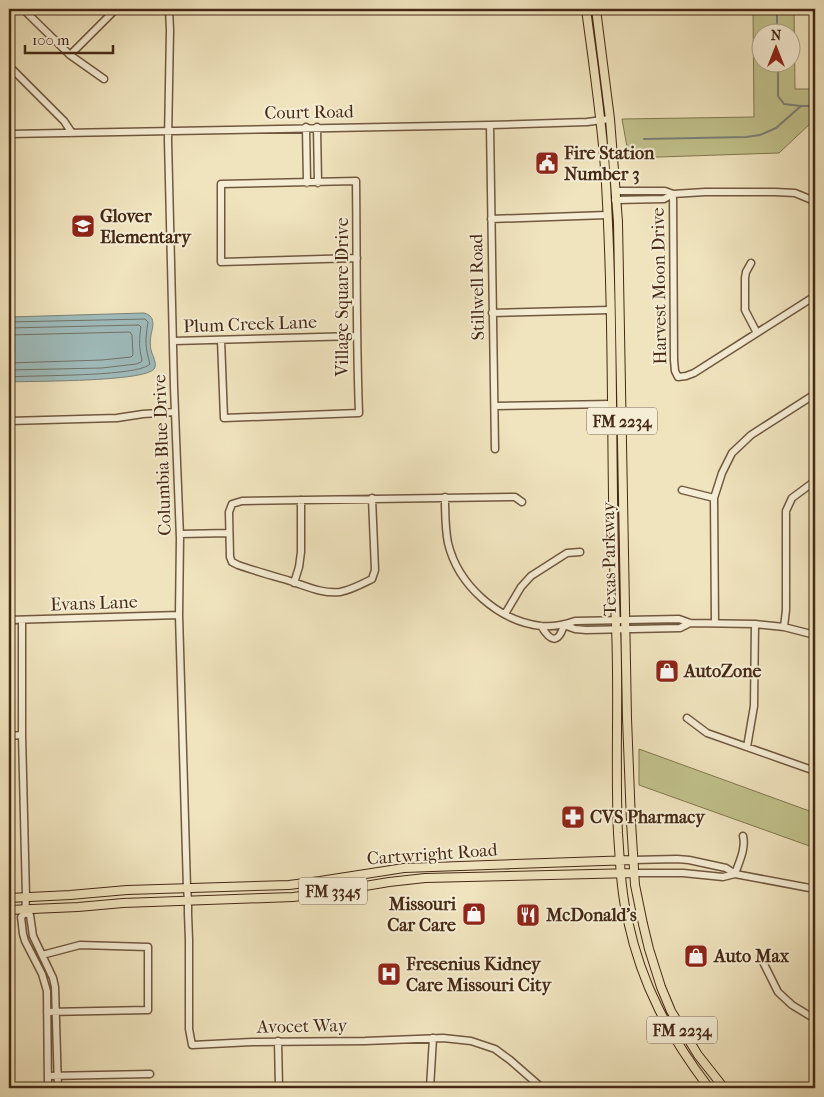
<svg xmlns="http://www.w3.org/2000/svg" width="824" height="1097" font-family="'IM FELL French Canon',serif">
  <style>
    .green { fill: #c1c28c; stroke: #837650; fill-rule: evenodd }
    .water { fill: #9fbcbc; stroke: #7b8179 }
    .lines { fill: none; stroke-linecap: round; stroke-linejoin: round }
    .shore { stroke: #727268; stroke-width: 1 }
    .stream { stroke: #7b8179; stroke-width: 2 }
    .minor-casing { stroke: #70583f; stroke-width: 9 }
    .major-casing { stroke: #452915; stroke-width: 10 }
    .minor { stroke: #f5edd5; stroke-width: 6 }
    .major { stroke: #f0e4be; stroke-width: 8 }
    .labels { text-anchor: middle; stroke-width: 4; stroke-linejoin: round; paint-order: stroke }
    .shield { fill: #f5edd5; stroke: #7a644f; stroke-width: 1 }
    .shield-label { font-size: 16px; font-weight: bold; fill: #452915 }
    .street-label { font-size: 18px; fill: #452915; stroke: #f5edd5 }
    .poi-label { font-size: 18px; font-weight: bold; fill: #452915; stroke: #f5edd5; text-anchor: start }
  </style>
  <rect width="100%" height="100%" fill="#f0e4be"/>
  <filter id="stains"><feTurbulence type="fractalNoise" baseFrequency=".004" numOctaves="4"/><feColorMatrix values="0 0 0 0 .2 0 0 0 0 .09 0 0 0 0 .02 0 0 0 .5 -.17"/></filter>
  <radialGradient id="worn" r=".72"><stop offset=".6" stop-color="#630" stop-opacity="0"/><stop offset="1" stop-color="#630" stop-opacity=".3"/></radialGradient>
  <path class="green" d="M753 9H794L795 89H815V121H813L779 153 629 158 622 119 754 117ZM762 32H792V62H762Z
    M639 749 815 813V848L639 785Z"/>
  <path class="water" d="M144 313C156 316 153 326 151 335 150 340 150 346 151 350 152 355 158 364 154 369 144 382 30 381 9 382V317Z"/>
  <g class="lines">
    <path class="shore" d="M9 322 145 319 148 322C145 341 145 346 150 364 138 377 32 375 9 377
      M9 328 139 325 141 327C139 339 139 348 142 360L141 362 136 364 102 368 9 370
      M9 335 130 332 132 335 133 355 131 357 102 360 9 363"/>
    <path class="stream" d="M777 9V32
      M778 62V96L784 104 801 106
      M644 139 746 137 760 135 776 128 801 106H815"/>
    <g class="minor-casing">
      <path id="minor" d="M23 9 70 55 104 79
        M169 9 170 30 168 140 174 387 180 538 179 615 187 888 188 900V914L189 940V1029L192 1045 252 1042 365 1041 443 1038 471 1041 495 1049 510 1060 542 1088
        M70 55 116 9
        M9 66 64 121 72 133
        M490 125 495 449
        M306 127 307 183
        M317 127 318 183
        M9 134 490 125 587 122 610 119
        M615 191H665L673 194 705 192H775L795 193 812 200 815 204
        M673 194 674 360 675 371 678 377 686 376 694 373 815 296
        M615 200 664 199 673 194
        M491 219 607 215
        M751 263 746 272 745 278V310L757 333
        M492 313 610 310
        M221 340 224 418 359 413C356 336 357 259 356 181L221 184V262L357 258
        M174 341 357 336
        M495 406 612 404
        M9 421 117 418 143 414 175 412
        M682 490 714 498
        M445 497C445 513 445 528 448 543 458 585 498 621 541 626 552 627 564 625 575 621L679 619 690 623 755 624 784 627 815 635
        M372 498 375 570 372 579C362 584 351 590 340 592 322 594 306 586 290 581 273 576 255 571 238 565L232 562 230 557 229 512 232 504 242 501 515 497 522 502
        M180 534 229 533
        M294 583 299 567 301 552V500
        M505 614 521 587 531 576 567 553 580 552
        M9 620 179 615
        M22 620V735L26 897 25 913 21 917 23 934 25 941 42 974 47 991 48 1088
        M715 623 714 498 722 473 732 453 751 435 815 394
        M564 625 575 629 586 630 680 628 690 623
        M541 626C550 641 558 645 564 625
        M784 627 786 610V511L792 498 815 481
        M687 718 707 733 815 771
        M9 736 22 735
        M747 747 754 706 755 624
        M633 860 677 859 689 860 726 868 735 874 815 889
        M634 873H683L723 877 735 874
        M735 874C739 862 746 849 743 836
        M25 913 30 915 33 936 53 978 55 987 58 1088
        M42 955 80 945 148 947V1010L47 1012
        M760 956 778 992 792 1005 815 1019
        M278 1041 279 1088
        M48 1076 150 1074
        M430 1088 433 1038"/>
    </g>
    <g class="major-casing">
      <path id="major" d="M586 9C593 62 601 115 605 168 615 321 610 475 616 628 619 696 615 764 618 833 620 862 621 892 628 921 642 986 669 1035 709 1088
        M596 9 610 119 618 222 627 718 631 822 635 885 643 924 649 949 661 987 671 1011 698 1055 724 1088
        M9 898 70 895 127 890 289 885 320 881 404 868 633 860
        M9 910 78 907 123 903 293 897 323 893 389 882 425 878 634 873"/>
    </g>
    <use href="#minor" class="minor"/>
    <use href="#major" class="major"/>
  </g>
  <defs>
    <g id="civic-square" transform="scale(1.25)"><rect x="-9" y="-9" width="18" height="18" rx="4" fill="#8f2418" stroke="#f5edd5"/><path d="M-.6-6.5H3V-4.5H.6V-3L4-1V1h2V6H-6V1h2V-1L-.6-3ZM-1.2 2.5V6h2.4V2.5Z" fill="#fff"/></g>
    <g id="school-square" transform="scale(1.25)"><rect x="-9" y="-9" width="18" height="18" rx="4" fill="#8f2418" stroke="#f5edd5"/><path d="M0-5L7-2L0 1L-7-2ZM-4 1L0 2.5L4 1V4Q0 6-4 4Z" fill="#fff"/></g>
    <g id="shop-square" transform="scale(1.25)"><rect x="-9" y="-9" width="18" height="18" rx="4" fill="#8f2418" stroke="#f5edd5"/><path d="M-5-2.5h2.3a2.7 3.5 0 0 1 5.4 0H5L5.5 6h-11ZM-1.5-2.5h3a1.5 2.3 0 0 0-3 0Z" fill="#fff"/></g>
    <g id="pharmacy-square" transform="scale(1.25)"><rect x="-9" y="-9" width="18" height="18" rx="4" fill="#8f2418" stroke="#f5edd5"/><path d="M-2-6h4v4h4v4h-4v4h-4v-4h-4v-4h4Z" fill="#fff"/></g>
    <g id="restaurant-square" transform="scale(1.25)"><rect x="-9" y="-9" width="18" height="18" rx="4" fill="#8f2418" stroke="#f5edd5"/><path d="M-5-6h1v4h1v-4h1v4h1v-4h1v5L-1.5 .5V6h-2V.5L-5-1ZM5-6V6H3V1.5H1.5Q1.5-4 5-6Z" fill="#fff"/></g>
    <g id="hospital-square" transform="scale(1.25)"><rect x="-9" y="-9" width="18" height="18" rx="4" fill="#8f2418" stroke="#f5edd5"/><path d="M-5-5h3v3.5h4V-5h3V5h-3V1.5h-4V5h-3Z" fill="#fff"/></g>
  </defs>
  <g fill-rule="evenodd">
    <use href="#civic-square" x="547" y="163"/>
    <use href="#school-square" x="83" y="226"/>
    <use href="#shop-square" x="667" y="671"/>
    <use href="#pharmacy-square" x="573" y="817"/>
    <use href="#shop-square" x="474" y="914"/>
    <use href="#restaurant-square" x="528" y="915"/>
    <use href="#shop-square" x="696" y="956"/>
    <use href="#hospital-square" x="389" y="974"/>
  </g>
  <g class="labels">
    <g class="shield">
      <rect x="587" y="407.5" width="70" height="27" rx="4"/>
      <rect x="299" y="877.5" width="68" height="27" rx="4"/>
      <rect x="647" y="1016.5" width="70" height="27" rx="4"/>
    </g>
    <g class="shield-label">
      <text x="622" y="427">FM 2234</text>
      <text x="333" y="897">FM 3345</text>
      <text x="682" y="1036">FM 2234</text>
    </g>
    <g class="street-label">
      <text transform="translate(309 112) rotate(-1)" y="6">Court Road</text>
      <text transform="translate(659 286) rotate(-91)" y="6">Harvest Moon Drive</text>
      <text transform="translate(477 287) rotate(-91)" y="6">Stillwell Road</text>
      <text transform="translate(342 297) rotate(-90)" y="6">Village Square Drive</text>
      <text transform="translate(250 324) rotate(-2)" y="6">Plum Creek Lane</text>
      <text transform="translate(162 455) rotate(-92)" y="6">Columbia Blue Drive</text>
      <text transform="translate(609 559) rotate(-91)" y="6">Texas Parkway</text>
      <text transform="translate(94 603) rotate(-2)" y="6">Evans Lane</text>
      <text transform="translate(432 854) rotate(-4)" y="6">Cartwright Road</text>
      <text transform="translate(302 1026) rotate(-1)" y="6">Avocet Way</text>
    </g>
    <g class="poi-label">
      <text x="564" y="159">Fire Station<tspan x="564" dy="21">Number 3</tspan></text>
      <text x="100" y="222">Glover<tspan x="100" dy="21">Elementary</tspan></text>
      <text x="684" y="677">AutoZone</text>
      <text x="590" y="823">CVS Pharmacy</text>
      <text x="456" y="910" text-anchor="end">Missouri<tspan x="456" dy="21">Car Care</tspan></text>
      <text x="546" y="921">McDonald's</text>
      <text x="714" y="962">Auto Max</text>
      <text x="406" y="970">Fresenius Kidney<tspan x="406" dy="21">Care Missouri City</tspan></text>
    </g>
  </g>
  <rect width="824" height="1097" fill="none" stroke="#f0e4be" stroke-width="30"/>
  <rect x="10" y="10" width="804" height="1077" fill="none" stroke="#452915" stroke-width="2.5"/>
  <rect x="15" y="15" width="794" height="1067" fill="none" stroke="#452915"/>
  <g transform="translate(776 48)"><circle r="24" fill="#f5edd5" stroke="#af9f88"/>
  <path d="M0-4L9 19L0 12L-9 19Z" fill="#8f2418"/>
  <text y="-8" font-size="14" font-weight="bold" text-anchor="middle" fill="#452915">N</text>
  </g>
  <path d="M25 45v8h88v-8" fill="none" stroke="#452915" stroke-width="2.5"/>
  <text x="32" y="45" font-size="15" fill="#452915" stroke="#f5edd5" stroke-width="4" paint-order="stroke">100 m</text>
  <rect width="100%" height="100%" filter="url(#stains)"/>
  <rect width="100%" height="100%" fill="url(#worn)"/>
</svg>
